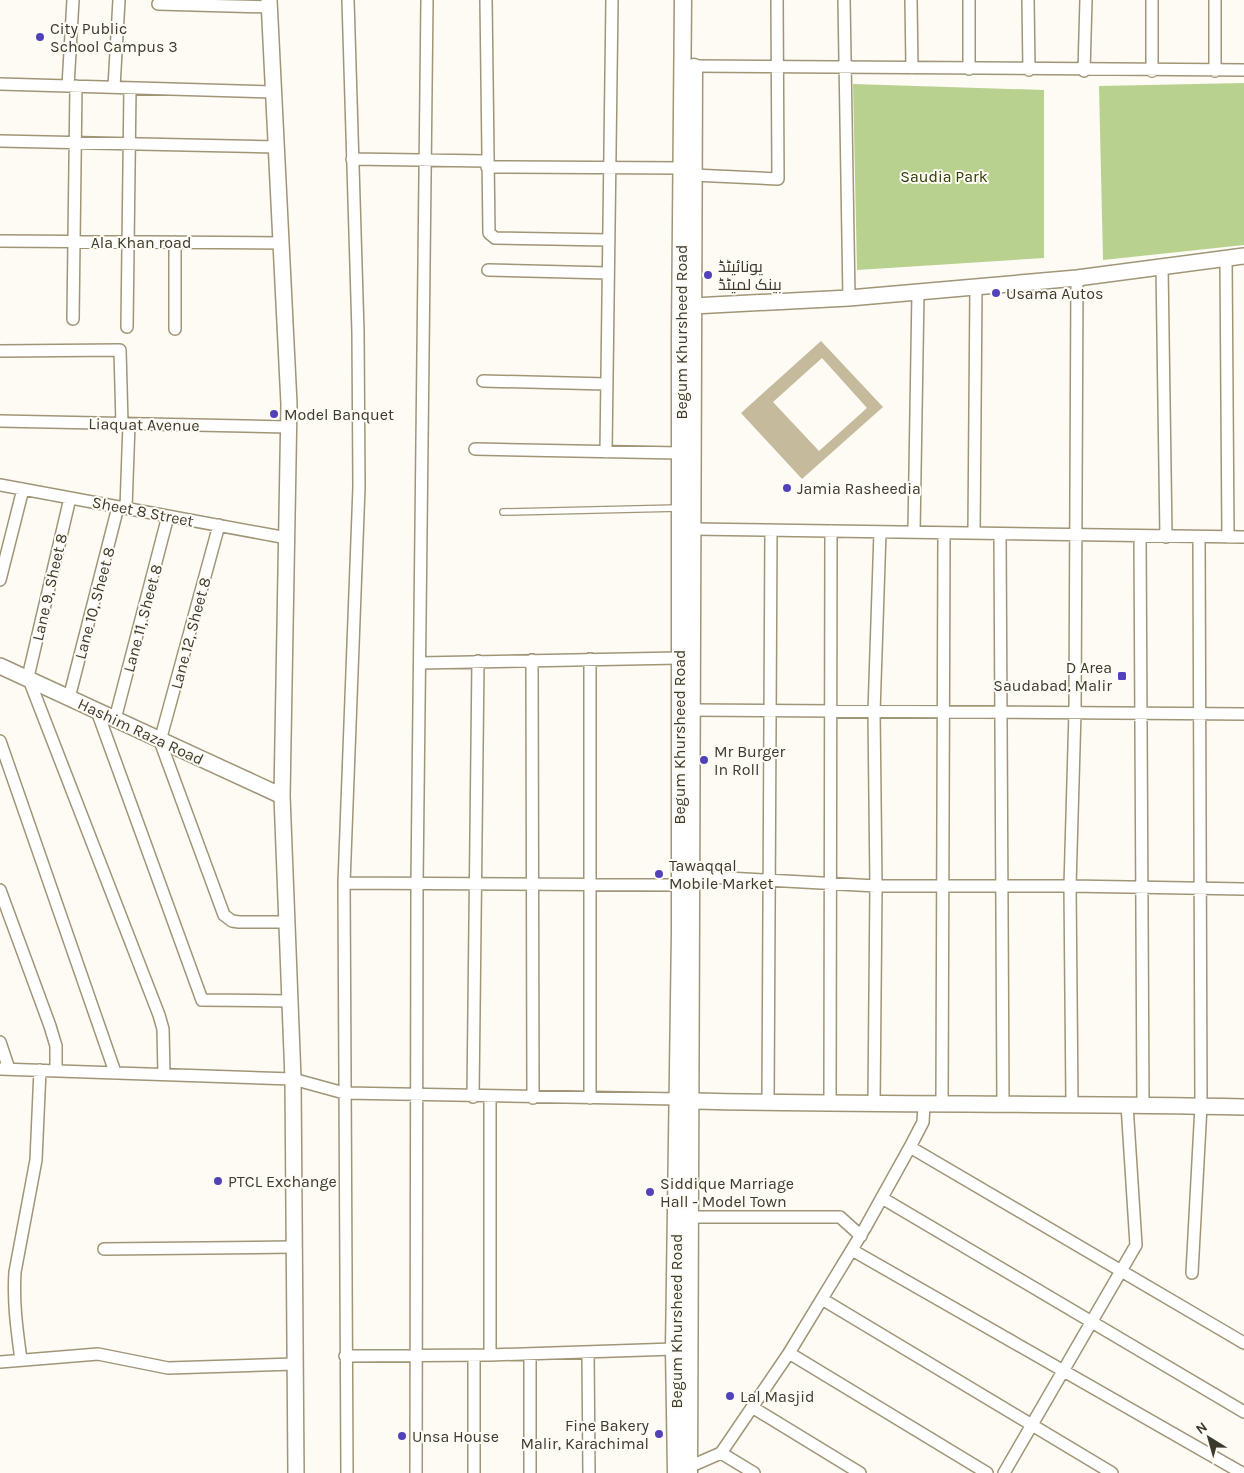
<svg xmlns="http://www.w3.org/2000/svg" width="1244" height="1473" font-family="Karla,Cairo,sans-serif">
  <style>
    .green { fill: #b9d18e }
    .building { fill: #c5ba9b; fill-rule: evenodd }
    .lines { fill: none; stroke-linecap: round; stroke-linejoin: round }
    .service-casing { stroke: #a09577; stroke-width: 8 }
    .minor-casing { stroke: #a09577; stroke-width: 14 }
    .tertiary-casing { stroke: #a09577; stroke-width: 18 }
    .secondary-casing { stroke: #a09577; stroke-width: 19 }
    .service { stroke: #fff; stroke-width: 5.5 }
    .minor { stroke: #fff; stroke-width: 11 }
    .tertiary { stroke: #fff; stroke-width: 15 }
    .secondary { stroke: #fff; stroke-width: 16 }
    .poi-dot { fill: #5142ba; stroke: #fdfbf4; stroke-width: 2 }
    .labels { text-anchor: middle; stroke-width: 4; stroke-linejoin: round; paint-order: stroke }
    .poi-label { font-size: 16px; fill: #3d392c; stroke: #fdfbf4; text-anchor: start }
    .park-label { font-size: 16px; fill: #2d3d02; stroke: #fdfbf4 }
    .street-label { font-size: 16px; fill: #3d392c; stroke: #fdfbf4 }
  </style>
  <rect width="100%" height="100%" fill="#fdfbf4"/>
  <path class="green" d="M1244 83V245L1103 260 1099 86Z
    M853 84 1044 90V258L857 270Z"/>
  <path class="building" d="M821 341 883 407 802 479 741 413ZM822 358 867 408 819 451 773 402Z"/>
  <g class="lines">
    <g class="service-casing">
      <path id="service" d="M503 512 679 508"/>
    </g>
    <g class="minor-casing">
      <path id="minor" d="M486 0 489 233 495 238 609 240
        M844 0 849 298
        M911 0 912 68
        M969 0V69
        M1028 0 1029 70
        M1215 0V71
        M158 4 270 7
        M694 66 1244 70
        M1084 71 1086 0
        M1152 71V0
        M0 84 274 92
        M68 86 73 0
        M114 87 119 0
        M0 141 276 147
        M352 159 487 161
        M487 167 682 168
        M693 175 778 179 777 0
        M0 241 281 243
        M175 242V329
        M1226 259 1228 537
        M1162 266 1166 537
        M488 270 608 273
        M73 319 76 86
        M127 327 130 88
        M0 351 120 350 122 424
        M483 381 607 384
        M0 421 288 427
        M475 449 680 453
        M606 452 612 0
        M0 485 287 538
        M70 498 28 677 159 1015 163 1029 164 1074
        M126 508 129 424
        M219 525 160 741 224 915 232 921 239 922H287
        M693 529 1244 537
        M914 532 918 292
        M974 533 976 287
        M1000 534 1003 1104
        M1140 536 1143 1105
        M0 580 23 489
        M590 659V1098
        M532 660 533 1098
        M420 663 679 658
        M69 698 118 507
        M692 710 1244 714
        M97 711 202 1000 290 1001
        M115 719 168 516
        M0 741 115 1072
        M691 876 876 886H1070L1244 889
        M344 883 679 885
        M0 890 50 1026 56 1046V1070
        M0 1042 9 1069
        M0 1069 293 1079 344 1093 678 1099
        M473 1097 478 661
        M490 1097V1355
        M768 1103 771 530
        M1072 1103 1070 886 1075 712 1077 278
        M830 1104 831 531
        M874 1104 876 886 874 712 880 532
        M942 1105 944 533
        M910 1147 1244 1343
        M882 1198 1244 1412
        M690 1217H840L861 1236
        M104 1249 294 1247
        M852 1250 1242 1473
        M1192 1273 1201 1106 1199 537
        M822 1299 1112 1473
        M588 1352 589 1473
        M789 1353 987 1473
        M530 1354V1473
        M474 1355V1473
        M345 1356 490 1355 674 1349
        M21 1360C17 1330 13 1303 15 1272L36 1160 40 1070
        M0 1362 98 1354 168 1368 295 1364
        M752 1407 860 1473
        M721 1453 754 1473
        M689 1467 721 1453 789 1353 865 1228 910 1147 923 1122 924 1105
        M347 1473 344 883 359 487 358 332 348 0
        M416 1473 417 883 427 0
        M1004 1473 1136 1245 1127 1105"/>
    </g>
    <g class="tertiary-casing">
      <path id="tertiary" d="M269 0 289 404 282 796 293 1079 296 1473
        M693 306 849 298 1077 278 1244 256
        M0 666 282 796
        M691 1101C875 1105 1060 1103 1244 1107"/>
    </g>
    <g class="secondary-casing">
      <path id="secondary" d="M676 1473 674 1349 680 931V336L683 0
        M689 1473 694 67"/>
    </g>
    <use href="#service" class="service"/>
    <use href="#minor" class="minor"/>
    <use href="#tertiary" class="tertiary"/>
    <use href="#secondary" class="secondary"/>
  </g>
  <g class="poi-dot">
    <circle cx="40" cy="37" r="5"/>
    <circle cx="708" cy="275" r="5"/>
    <circle cx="996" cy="293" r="5"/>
    <circle cx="274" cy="414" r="5"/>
    <circle cx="787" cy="488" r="5"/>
    <rect x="1117" y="671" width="10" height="10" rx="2.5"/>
    <circle cx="704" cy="760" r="5"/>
    <circle cx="659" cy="874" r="5"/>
    <circle cx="218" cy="1181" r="5"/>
    <circle cx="650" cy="1192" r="5"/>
    <circle cx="730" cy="1396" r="5"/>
    <circle cx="659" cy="1434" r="5"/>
    <circle cx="402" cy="1436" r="5"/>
  </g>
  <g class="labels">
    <g class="poi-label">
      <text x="50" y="34">City Public<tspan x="50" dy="18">School Campus 3</tspan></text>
      <text x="718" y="272">یونائیٹڈ<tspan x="718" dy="18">بینک لمیٹڈ</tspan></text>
      <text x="1006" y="299">Usama Autos</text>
      <text x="284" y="420">Model Banquet</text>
      <text x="797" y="494">Jamia Rasheedia</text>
      <text x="1112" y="673" text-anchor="end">D Area<tspan x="1112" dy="18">Saudabad, Malir</tspan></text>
      <text x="714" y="757">Mr Burger<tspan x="714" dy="18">In Roll</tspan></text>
      <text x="669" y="871">Tawaqqal<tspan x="669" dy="18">Mobile Market</tspan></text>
      <text x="228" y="1187">PTCL Exchange</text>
      <text x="660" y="1189">Siddique Marriage<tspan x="660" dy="18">Hall - Model Town</tspan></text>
      <text x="740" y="1402">Lal Masjid</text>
      <text x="649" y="1431" text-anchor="end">Fine Bakery<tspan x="649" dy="18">Malir, Karachimal</tspan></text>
      <text x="412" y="1442">Unsa House</text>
    </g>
    <g class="park-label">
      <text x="944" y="182">Saudia Park</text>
    </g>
    <g class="street-label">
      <text x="141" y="248">Ala Khan road</text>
      <text transform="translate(681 332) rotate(-90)" y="6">Begum Khursheed Road</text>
      <text transform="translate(144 424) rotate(1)" y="6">Liaquat Avenue</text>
      <text transform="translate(143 511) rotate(11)" y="6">Sheet 8 Street</text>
      <text transform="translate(49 587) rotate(-77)" y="6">Lane 9, Sheet 8</text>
      <text transform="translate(94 603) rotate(-75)" y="6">Lane 10, Sheet 8</text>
      <text transform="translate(142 618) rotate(-75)" y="6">Lane 11, Sheet 8</text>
      <text transform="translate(190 633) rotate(-75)" y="6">Lane 12, Sheet 8</text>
      <text transform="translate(141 731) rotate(25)" y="6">Hashim Raza Road</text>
      <text transform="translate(679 737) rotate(-90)" y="6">Begum Khursheed Road</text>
      <text transform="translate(676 1321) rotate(-90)" y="6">Begum Khursheed Road</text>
    </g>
  </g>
  <g transform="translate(1209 1438) rotate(323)" stroke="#fdfbf4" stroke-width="4" paint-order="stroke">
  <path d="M0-4L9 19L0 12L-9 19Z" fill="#3d392c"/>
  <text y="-8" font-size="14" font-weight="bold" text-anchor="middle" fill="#3d392c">N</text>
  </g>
</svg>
